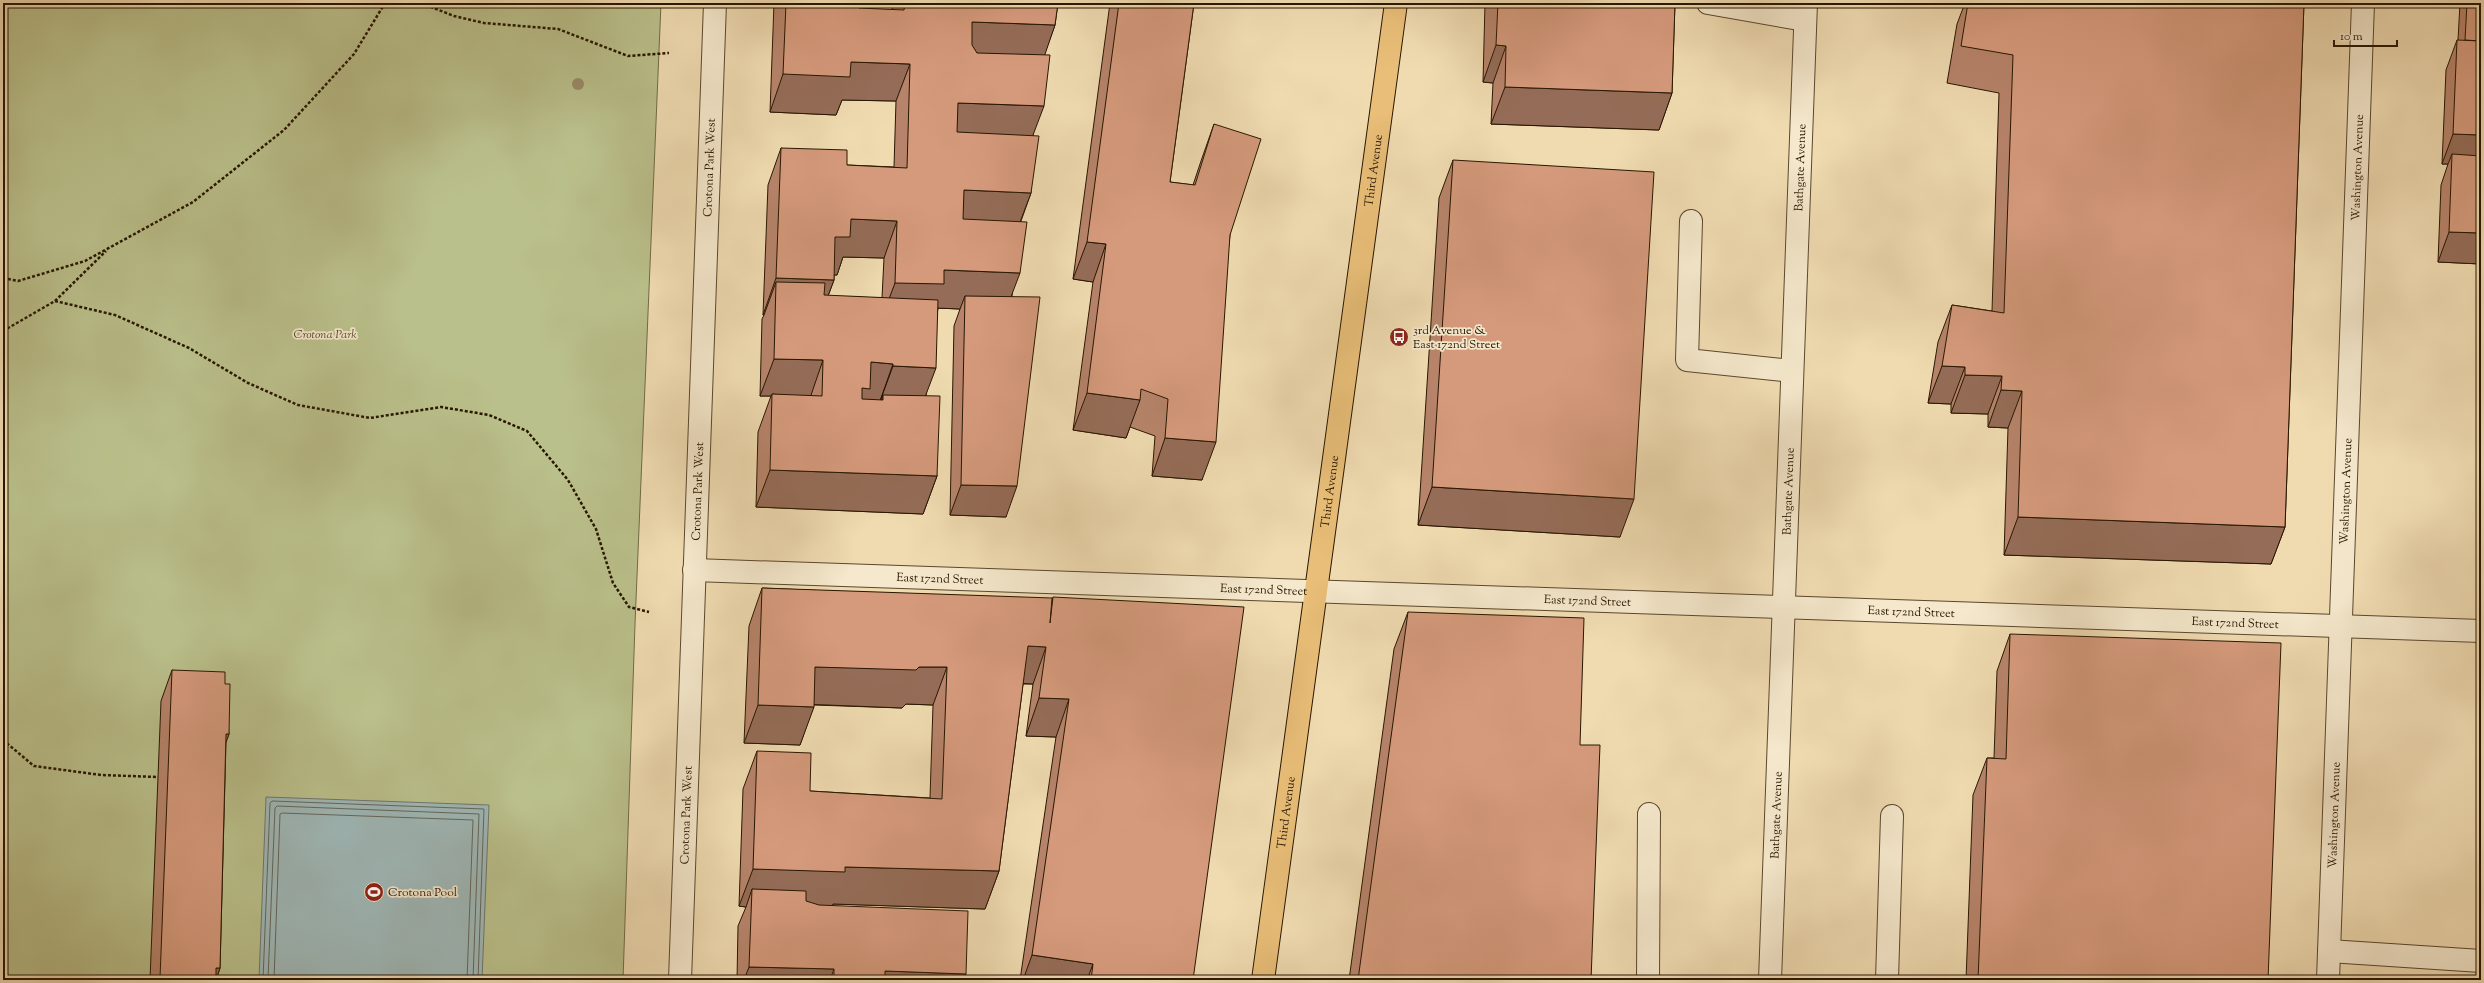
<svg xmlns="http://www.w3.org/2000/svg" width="2484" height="983" font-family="'Sorts Mill Goudy',serif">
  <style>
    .green { fill: #bac08b; stroke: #716b46 }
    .water { fill: #9fb8b7; stroke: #6f776e }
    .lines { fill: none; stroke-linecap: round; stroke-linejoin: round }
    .shore { stroke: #64675c; stroke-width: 1 }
    .minor-casing { stroke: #5a472d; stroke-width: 24 }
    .major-casing { stroke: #281601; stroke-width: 24 }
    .path { stroke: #281601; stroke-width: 2.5; stroke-dasharray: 3 2; stroke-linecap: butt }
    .minor { stroke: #f5e8cc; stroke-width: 22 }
    .major { stroke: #e8be78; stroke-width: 22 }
    .tree { fill: #9a8b67 }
    .wall { fill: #b7846b; stroke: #281601; fill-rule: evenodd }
    .shaded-wall { fill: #956c57; stroke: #281601 }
    .building { fill: #d59a7c; stroke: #281601 }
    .labels { text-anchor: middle; stroke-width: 3.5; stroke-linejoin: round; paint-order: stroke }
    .street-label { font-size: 12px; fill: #281601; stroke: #f5e8cc }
    .poi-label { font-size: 12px; fill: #281601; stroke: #f5e8cc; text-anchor: start }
    .park-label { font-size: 12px; font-style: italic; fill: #54492a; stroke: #f5e8cc }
  </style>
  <rect width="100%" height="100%" fill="#f0dbb1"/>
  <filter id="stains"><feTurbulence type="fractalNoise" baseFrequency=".005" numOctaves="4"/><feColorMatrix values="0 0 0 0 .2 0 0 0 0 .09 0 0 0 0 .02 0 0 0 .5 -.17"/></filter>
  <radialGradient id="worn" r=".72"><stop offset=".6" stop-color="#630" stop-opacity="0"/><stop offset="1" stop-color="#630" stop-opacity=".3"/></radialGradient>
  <path class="green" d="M3 3H661L635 624 623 980H3Z"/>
  <path class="water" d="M266 797 489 805 482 980H259Z"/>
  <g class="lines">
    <path class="shore" d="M263 980 270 803 272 801 484 809 478 980
      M268 980 275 808 277 806 479 814 473 980
      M274 980 280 814 282 813 473 820 467 980"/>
    <g class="minor-casing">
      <g id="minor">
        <path d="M1708 3 1805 20"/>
        <path d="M1691 221 1687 360 1792 371"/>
        <path id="s1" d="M694 570 2481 631"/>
        <path d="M2329 951 2481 961"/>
        <path id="s2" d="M680 980 715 3"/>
        <path d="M1648 980 1649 814"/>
        <path id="s3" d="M1770 980 1806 3"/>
        <path d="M1887 980 1892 816"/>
        <path id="s4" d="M2328 980 2363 3"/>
      </g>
    </g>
    <g class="major-casing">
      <g id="major">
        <path id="s5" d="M1263 980 1396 3"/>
      </g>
    </g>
    <path class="path" d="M421 3 454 16 484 23 558 29 628 56 669 53
      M3 278 18 281 85 261 193 202 284 130 354 54 385 3
      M55 301 106 251
      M3 331 55 301 115 315 189 348 248 383 298 405 370 418 441 407 489 415 527 431 568 480 596 529 613 583 629 607 649 612
      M3 740 34 766 101 775 158 777"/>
    <use href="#minor" class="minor"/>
    <use href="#major" class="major"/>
  </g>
  <circle class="tree" cx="578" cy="84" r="6"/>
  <path class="wall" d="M774 3H859V8L892 10V3H1058L1055 25 1044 55 1033 135 1031 193 1021 221 1012 296 1006 517 950 515 954 326 960 309 938 308 926 396 937 476 923 514 756 507 758 432 771 396H760L762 319 764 315H763L768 185 781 148 847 165 894 167 896 101 842 100 836 115 770 112ZM843 257 884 258 882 298 828 296 834 280V275H837Z
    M1110 3H1194L1170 182 1193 185 1201 161 1214 124 1230 235 1202 480 1152 476 1155 436 1130 427 1126 438 1073 430 1093 282 1073 279Z
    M1485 3H1675L1672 93 1659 130 1491 124 1493 83 1483 82Z
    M1965 3H2304L2285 527 2271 564 2004 555 2008 428 1988 427V414L1951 413V404L1928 403 1938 342 1952 305 1992 311 1999 93 1947 83 1957 24Z
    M2460 3H2481V264L2438 262 2441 185 2448 164H2442L2446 70 2457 40H2458Z
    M1453 160 1620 537 1418 525 1439 198Z
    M762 588 1052 601 1053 597 1193 980H1020L1056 737 1026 736 1033 684H1023L999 871 985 909 833 904V906L966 974 963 980H737L738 926 746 907 739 906 743 789 757 751 810 791 930 798 933 705 906 704 902 708 814 705 800 745 744 743 749 626Z
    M1408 612 1580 745 1591 980H1349L1394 649Z
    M2010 634 2268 980H1966L1973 795 1987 758H1994L1997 671Z
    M172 670 225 684 229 734 226 742 220 968 216 980H150L161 701Z"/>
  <path class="shaded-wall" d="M972 22 1055 25 1042 63 959 59Z
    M1496 45 1506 46 1493 83 1483 82Z
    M851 62 910 64 896 101 842 100 836 115 770 112 783 74Z
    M1505 87 1672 93 1659 130 1491 124Z
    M958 103 1044 106 1030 143 944 140Z
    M2453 134 2481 135V166L2452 154 2448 164H2442Z
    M964 190 1031 193 1017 230 951 228Z
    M851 219 897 221 884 258 843 257 837 275 822 274 835 237Z
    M2449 232 2481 233V264L2438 262Z
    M1087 242 1106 244 1093 282 1073 279Z
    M944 270 1020 273 1006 310 965 296 960 309 935 308 881 320 895 283Z
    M776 278 834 280 820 317 776 282 764 315H763Z
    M774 359 823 360 810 398 772 394 771 396H760Z
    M871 362 893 364 880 401 849 426Z
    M893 366 936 368 922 405 883 400V395L880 404H879Z
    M1942 366 1965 367 1951 404 1928 403Z
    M1965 375 2002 376 1988 414 1951 413Z
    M2001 390 2022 391 2008 428 1988 427Z
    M1087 393 1140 400 1126 438 1073 430Z
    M1165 438 1216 442 1202 480 1152 476Z
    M770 470 937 476 923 514 756 507Z
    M961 485 1017 486 1006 517 950 515Z
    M1432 487 1634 499 1620 537 1418 525Z
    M2018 517 2285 527 2271 564 2004 555Z
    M1028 646 1046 647 1033 684 1015 683Z
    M815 667H947L933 705 906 704 902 708 802 704Z
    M1039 698 1069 699 1056 737 1026 736Z
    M758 705 814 707 800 745 744 743Z
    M226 734H229L218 764Z
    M845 867 999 871 985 909 833 904 831 909 752 889 746 907 739 906 753 869Z
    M1032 955 1093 964 1087 980H1023Z
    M749 967 834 969 830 980H744Z
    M216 968H220L216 980H160V978Z
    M885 971 966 974 963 980H881Z"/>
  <path class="building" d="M786 3H859V8L904 10 905 3H1058L1055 25 972 22V45L977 53 1050 55 1044 106 958 103 957 132 1039 136 1031 193 964 190 963 219 1027 222 1020 273 944 270V284L895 283 897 221 851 219 850 237H835L834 280 776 278 781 148 847 150V165L907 168 910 64 851 62 850 77 783 74Z
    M1119 3H1194L1170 182 1195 185 1214 124 1261 139 1230 235 1216 442 1165 438 1168 399 1141 389 1140 400 1087 393 1106 244 1087 242Z
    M1498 3H1675L1672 93 1505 87 1506 46 1496 45Z
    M1968 3H2304L2285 527 2018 517 2022 391 2001 390 2002 376 1965 375V367L1942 366 1952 305 2004 313 2013 55 1961 46Z
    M2467 3H2481V41L2465 40Z
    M2457 40 2481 41V135L2453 134Z
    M2452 154 2481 156V233L2449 232Z
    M1453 160 1654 172 1634 499 1432 487Z
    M776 282 825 283 824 295 938 300 936 368 893 366V364L871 362 870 389 862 388V399L883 400V395L940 396 937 476 770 470 772 394 822 396 823 360 774 359Z
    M965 296 1040 297 1017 486 961 485Z
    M762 588 1052 598 1050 623 1053 597 1244 607 1193 980H1091L1093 964 1032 955 1069 699 1039 698 1046 647 1028 646 999 871 845 867V872L753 869 757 751 811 753 810 791 942 799 947 667H919L916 670 815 667 814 707 758 705Z
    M1408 612 1584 618 1580 745H1600L1591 980H1358Z
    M2010 634 2281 643 2268 980H1978L1987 758 2006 759Z
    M172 670 225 672V684H230L229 734H226L220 968H216V980L160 978Z
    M752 889 806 891V901L819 905 968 911 966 974 885 971V980H834V969L749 967Z"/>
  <defs>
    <g id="bus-disc" transform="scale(1)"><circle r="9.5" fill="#8f2418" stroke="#f5e8cc"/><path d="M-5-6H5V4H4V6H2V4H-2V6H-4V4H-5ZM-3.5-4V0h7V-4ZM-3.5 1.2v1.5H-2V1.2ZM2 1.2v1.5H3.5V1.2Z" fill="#fff"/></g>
    <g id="stadium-disc" transform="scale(1)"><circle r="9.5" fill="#8f2418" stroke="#f5e8cc"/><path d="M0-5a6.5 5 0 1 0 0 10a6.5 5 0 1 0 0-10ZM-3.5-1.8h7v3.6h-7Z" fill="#fff"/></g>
  </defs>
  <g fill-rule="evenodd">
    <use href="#bus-disc" x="1399" y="337"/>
    <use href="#stadium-disc" x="374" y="892"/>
  </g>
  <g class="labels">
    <g class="street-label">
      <text dy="4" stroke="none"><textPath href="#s2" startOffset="813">Crotona Park West</textPath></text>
      <text dy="4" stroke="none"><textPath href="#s3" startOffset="813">Bathgate Avenue</textPath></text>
      <text dy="4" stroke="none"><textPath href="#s4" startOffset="813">Washington Avenue</textPath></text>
      <text dy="4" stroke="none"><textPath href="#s5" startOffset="817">Third Avenue</textPath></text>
      <text dy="4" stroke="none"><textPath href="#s2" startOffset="489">Crotona Park West</textPath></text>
      <text dy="4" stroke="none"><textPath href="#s3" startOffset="489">Bathgate Avenue</textPath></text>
      <text dy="4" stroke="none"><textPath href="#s4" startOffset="489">Washington Avenue</textPath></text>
      <text dy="4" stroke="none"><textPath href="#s5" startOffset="493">Third Avenue</textPath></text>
      <text dy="4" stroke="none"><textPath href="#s1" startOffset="246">East 172nd Street</textPath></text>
      <text dy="4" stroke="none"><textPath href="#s1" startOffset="570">East 172nd Street</textPath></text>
      <text dy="4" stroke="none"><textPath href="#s1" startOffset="894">East 172nd Street</textPath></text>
      <text dy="4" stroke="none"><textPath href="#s1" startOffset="1218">East 172nd Street</textPath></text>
      <text dy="4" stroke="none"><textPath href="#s1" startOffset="1542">East 172nd Street</textPath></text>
      <text dy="4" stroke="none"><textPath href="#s5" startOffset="169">Third Avenue</textPath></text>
      <text dy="4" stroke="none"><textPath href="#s2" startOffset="165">Crotona Park West</textPath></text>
      <text dy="4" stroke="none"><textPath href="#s3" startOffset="165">Bathgate Avenue</textPath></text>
      <text dy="4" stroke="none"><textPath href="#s4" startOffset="165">Washington Avenue</textPath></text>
    </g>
    <g class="poi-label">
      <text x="1413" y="334">3rd Avenue &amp;<tspan x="1413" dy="14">East 172nd Street</tspan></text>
      <text x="388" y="896">Crotona Pool</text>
    </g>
    <g class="park-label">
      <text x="325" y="338">Crotona Park</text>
    </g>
  </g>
  <rect width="2484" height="983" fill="none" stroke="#f0dbb1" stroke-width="16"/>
  <rect x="4" y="4" width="2476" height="975" fill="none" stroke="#281601" stroke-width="2"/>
  <rect x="8" y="8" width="2468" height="967" fill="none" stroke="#281601"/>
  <path d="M2334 40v6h63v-6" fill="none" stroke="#281601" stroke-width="2"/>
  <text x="2340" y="40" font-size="12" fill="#281601" stroke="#f5e8cc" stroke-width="3" paint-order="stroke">10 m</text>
  <rect width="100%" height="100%" filter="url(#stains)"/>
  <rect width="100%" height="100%" fill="url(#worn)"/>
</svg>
